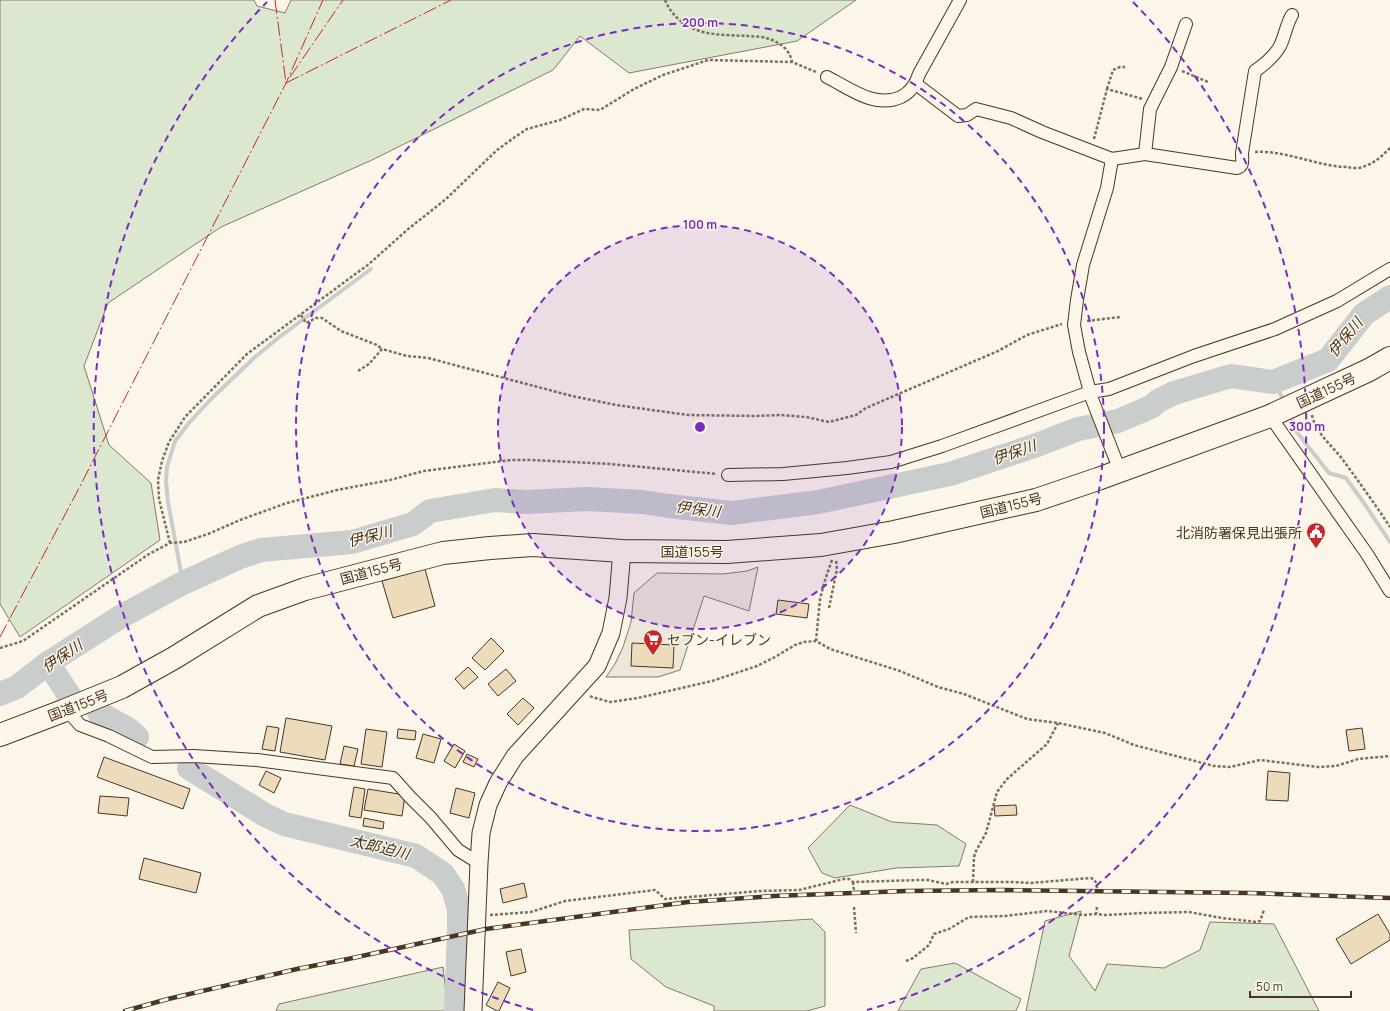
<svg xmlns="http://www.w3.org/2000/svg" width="1390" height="1011" viewBox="0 0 1390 1011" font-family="Manrope,'Noto Sans JP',sans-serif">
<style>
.green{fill:#dce7d0;stroke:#887966}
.parking{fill:#ede7d9;stroke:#887966}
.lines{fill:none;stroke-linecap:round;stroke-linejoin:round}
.stream{stroke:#c9cecd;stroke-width:4}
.river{stroke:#c9cecd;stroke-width:24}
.building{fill:#ecdcbc;stroke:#4a3520}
.street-casing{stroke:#4a3520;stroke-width:14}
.secondary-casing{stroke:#4a3520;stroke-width:19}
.highway-casing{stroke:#4a3520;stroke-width:24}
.path{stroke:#7f6f5c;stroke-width:2.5;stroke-dasharray:3 2;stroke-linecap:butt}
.street{stroke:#fbf6e9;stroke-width:12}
.secondary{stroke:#fbf6e9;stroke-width:17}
.highway{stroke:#fbf6e9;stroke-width:22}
.rail-casing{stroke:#4a3520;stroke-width:4.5}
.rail{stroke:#fbf6e9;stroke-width:3;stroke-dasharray:9;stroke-linecap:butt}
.power{stroke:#c62828;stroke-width:1;stroke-dasharray:14 3 2 3;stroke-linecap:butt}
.ring{fill:none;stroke:#7b2cbf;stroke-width:2;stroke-dasharray:7 5}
.labels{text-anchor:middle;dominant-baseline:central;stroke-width:3;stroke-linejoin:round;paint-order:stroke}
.street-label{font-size:14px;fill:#4a3520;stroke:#fbf6e9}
.poi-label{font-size:14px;fill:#4a3520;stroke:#fbf6e9;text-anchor:end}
.water-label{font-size:15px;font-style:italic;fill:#4a3520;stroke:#fbf6e9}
.centre{fill:#7b2cbf;stroke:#fbf6e9;stroke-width:2}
.ring-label{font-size:12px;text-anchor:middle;font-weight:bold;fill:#7b2cbf;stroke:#fbf6e9;stroke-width:3;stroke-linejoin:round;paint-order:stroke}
</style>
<rect width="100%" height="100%" fill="#fbf6e9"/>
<g class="green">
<polygon points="0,0 254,0 257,6 285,13 291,0 856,0 797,41 629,73 580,36 553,70 372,160 221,227 108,303 84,366 109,445 151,483 160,540 20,637 0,604"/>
<polygon points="850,805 892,822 937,825 966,844 959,866 896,868 835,878 822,873 808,848"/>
<polygon points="1081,911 1069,956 1095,991 1107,964 1164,968 1200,950 1210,922 1274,924 1319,1011 1026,1011 1045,921"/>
<polygon points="812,919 825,932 825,1006 807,1011 714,1011 714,1006 666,987 631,959 629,930"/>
<polygon points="955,963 1021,999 1016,1011 898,1011 921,969"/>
<polygon points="443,967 448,1011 276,1011 279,1004"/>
</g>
<polygon class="parking" points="758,567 749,611 704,596 680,670 658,677 606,677 615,664 623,647 631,622 634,593 657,573 723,574 747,571"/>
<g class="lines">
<g class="stream">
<polyline points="1273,382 1285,402"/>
<polyline points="1289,414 1296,431 1329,473 1346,478 1366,506 1390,542"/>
<polyline points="183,583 168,502 166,481 167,467 175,441 189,423 211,399 254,358 278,338 371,269"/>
</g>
<g class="river">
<polyline points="48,663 69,695"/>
<polyline points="0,694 17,687 48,663 120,617 183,583 240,557 261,550 352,542 413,524 430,511 495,500 525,502 588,499 642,502 669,506 732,513 818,502 950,474 1037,445 1078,429 1118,421 1151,407 1158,401 1174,393 1231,376 1273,382 1328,360 1364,314 1390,297"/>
<polyline points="99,713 128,729 137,737"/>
<polyline points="189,768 265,815 284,824 416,856 443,874 453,889 459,909 459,932 456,1011"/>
</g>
</g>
<g class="building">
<polygon points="425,569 435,606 393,618 382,581"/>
<polygon points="778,600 809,604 807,618 776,614"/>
<polygon points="491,638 504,651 485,670 472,658"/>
<polygon points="632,643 674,645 673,668 631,666"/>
<polygon points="468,667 478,677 464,689 455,679"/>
<polygon points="506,669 516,681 498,696 488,684"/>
<polygon points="523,698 534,708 518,725 507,714"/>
<polygon points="286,718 332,726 325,760 280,752"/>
<polygon points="267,726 279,728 275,751 262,749"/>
<polygon points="1362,728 1365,749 1349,751 1346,730"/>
<polygon points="366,729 387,732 382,767 361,764"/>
<polygon points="398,729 416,731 415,740 397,738"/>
<polygon points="423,734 441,739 434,763 416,758"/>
<polygon points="454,744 465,751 455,768 444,761"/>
<polygon points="344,746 358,749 354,766 340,764"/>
<polygon points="467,754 478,759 474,767 463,762"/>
<polygon points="104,757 190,789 183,809 97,777"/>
<polygon points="266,771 281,778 274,793 259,785"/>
<polygon points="1268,771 1290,773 1288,801 1266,800"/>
<polygon points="354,787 365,789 361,818 349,816"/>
<polygon points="456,788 475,793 469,818 450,813"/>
<polygon points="368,789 405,795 402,816 364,810"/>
<polygon points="100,796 129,798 127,816 98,813"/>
<polygon points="1016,805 1017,815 995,816 994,806"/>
<polygon points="364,818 384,822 383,829 363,826"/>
<polygon points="144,858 201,873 196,893 139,879"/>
<polygon points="524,883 527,897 503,903 500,889"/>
<polygon points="1378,914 1390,934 1390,940 1351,964 1336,939"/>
<polygon points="521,949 526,972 511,976 506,952"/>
<polygon points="498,982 510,988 499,1011 497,1011 486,1005"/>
</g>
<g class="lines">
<g class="street-casing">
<g id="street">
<path d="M827,77c22,11 48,32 74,20 10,-5 15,-13 18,-23l41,-74"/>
<path d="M916,84l42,32 9,-1 9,-6 35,9 31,14 70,27 33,-5 92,14c7,-2 5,-9 5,-15l13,-82c10,-7 19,-14 25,-25 5,-10 6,-21 12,-31"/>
<polyline points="1145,154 1150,109 1171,67 1186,24"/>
<polyline points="1112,159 1107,188 1083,265 1077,300 1074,325 1079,352 1092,399 1120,471"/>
<polyline points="1270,416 1367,554 1390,591"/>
<polyline points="728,475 783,474 847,468 891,462 942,446 1090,392 1109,389 1194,356 1275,329 1337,301 1390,269"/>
<polyline points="63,711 73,717 80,725 109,736 152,757 194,756 257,760 393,778 410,797 431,818 458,850 479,863"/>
</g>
</g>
<g class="secondary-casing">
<polyline id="secondary" points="473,1011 479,863 481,833 488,805 498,783 515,756 597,666 611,633 618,598 622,551"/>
</g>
<g class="highway-casing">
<polyline id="highway" points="0,735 63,711 122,687 174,658 258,606 305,589 443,553 490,548 533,545 622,551 727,552 821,545 894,532 1036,500 1098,479 1270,416 1369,370 1390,358"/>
</g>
<g class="path">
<path d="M665,0c5,12 15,23 27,28 17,8 38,7 56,8 6,1 13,0 18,2 12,3 24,11 26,24"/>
<polyline points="1182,71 1208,82"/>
<polyline points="1107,89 1113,70 1120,67 1125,67"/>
<polyline points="1094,139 1107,89 1143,99"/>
<path d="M1255,152c31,-2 60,14 92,15 5,1 13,2 18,-1 10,-3 18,-11 25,-18"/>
<polyline points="301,315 306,323 316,318 322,318 341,331 377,345 382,349"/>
<polyline points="1087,321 1120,317"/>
<polyline points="358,371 369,364 382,349 407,356 428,358 572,396 616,405 688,415 755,416 781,415 806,417 829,422 856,415 866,408 998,351 1027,335 1062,324"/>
<path d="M1312,415c4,19 20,30 31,45 16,22 32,44 47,67"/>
<polyline points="170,543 159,499 158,480 162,461 169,442 185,417 247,354 369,264 407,230 446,199 497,150 515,137 527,129 560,120 584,109 600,110 634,89 663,75 708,60 792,62 816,72"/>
<polyline points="829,608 837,569 836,560"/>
<polyline points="816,641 820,599 825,580 832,560"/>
<polyline points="0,648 23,641 149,554 170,543 184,542 208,534 240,520 287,503 337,490 390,480 424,471 511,460 532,460 610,464 717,474"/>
<polyline points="590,696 592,697 610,702 638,698 712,681 757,666 775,657 795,645 804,642 816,641 830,649 900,671 938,687 964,694 1027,719 1058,723 1105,733 1134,745 1214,766 1230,767 1260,760 1318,767 1336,766 1358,759 1390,756"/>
<polyline points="853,882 854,890"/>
<polyline points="973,882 974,857 976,851 986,833 997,792 1007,779 1047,744 1058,723"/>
<polyline points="854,907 856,933"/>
<polyline points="1097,907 1096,914 1105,915 1144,913 1189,912 1222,918 1257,922 1260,921 1264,910"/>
<path d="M490,915l41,-3 34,-11 90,-11 10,9 95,-8 39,-1 45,-11h5l4,3 66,-2h9l18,4 7,-2h60l18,1 59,-5c6,1 6,5 7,10"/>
<polyline points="906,961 913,958 929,945 934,934 949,929 969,917 1005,916 1047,911 1083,915 1096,914"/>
</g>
<use href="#street" class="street"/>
<use href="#secondary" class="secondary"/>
<use href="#highway" class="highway"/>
<g class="rail-casing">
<polyline id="rail" points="125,1011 168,999 297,969 348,959 486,929 688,902 774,896 906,891 1003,890 1250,893 1390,898"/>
</g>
<use href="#rail" class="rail"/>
<g class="power">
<polyline points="275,0 286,83"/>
<polyline points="290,77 343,0"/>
<polyline points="286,83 451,0"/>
<polyline points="0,637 77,492 286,83 323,0"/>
</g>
</g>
<circle cx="700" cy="427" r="202" fill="#7b2cbf" fill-opacity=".12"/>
<g class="ring">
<circle cx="700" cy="427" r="202"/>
<circle cx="700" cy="427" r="404"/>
<path d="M533 1010A607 607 0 0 1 267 2M1133 2A607 607 0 0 1 867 1010"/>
</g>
<defs>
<g id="civic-pin" transform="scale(1)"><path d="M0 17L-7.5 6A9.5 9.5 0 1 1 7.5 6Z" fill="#c62828" stroke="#fbf6e9"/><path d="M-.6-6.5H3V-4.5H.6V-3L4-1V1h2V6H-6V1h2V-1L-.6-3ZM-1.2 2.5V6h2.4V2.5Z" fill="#fff"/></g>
<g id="supermarket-pin" transform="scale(1)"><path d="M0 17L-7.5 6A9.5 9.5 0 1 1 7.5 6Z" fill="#c62828" stroke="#fbf6e9"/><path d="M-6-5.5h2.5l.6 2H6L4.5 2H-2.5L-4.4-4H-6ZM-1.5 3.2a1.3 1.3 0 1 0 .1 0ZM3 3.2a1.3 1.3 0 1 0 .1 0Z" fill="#fff"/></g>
</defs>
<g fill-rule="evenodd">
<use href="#civic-pin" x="1316" y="532"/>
<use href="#supermarket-pin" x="653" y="639"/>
</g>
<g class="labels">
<g class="street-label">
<text transform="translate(1326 390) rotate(-25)">国道155号</text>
<text transform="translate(1011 505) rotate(-14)">国道155号</text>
<text x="692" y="551">国道155号</text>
<text transform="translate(371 571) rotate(-15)">国道155号</text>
<text transform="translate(78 705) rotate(-21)">国道155号</text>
</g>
<g class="poi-label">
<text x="1302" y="532">北消防署保見出張所</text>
<text x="667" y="639" text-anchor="start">セブン-イレブン</text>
</g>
<g class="water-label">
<text transform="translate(1345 337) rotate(-51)">伊保川</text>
<text transform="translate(1014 452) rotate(-19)">伊保川</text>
<text transform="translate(698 509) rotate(7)">伊保川</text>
<text transform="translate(370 536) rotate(-14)">伊保川</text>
<text transform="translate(62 656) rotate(-34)">伊保川</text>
<text transform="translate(380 847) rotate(14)">太郎迫川</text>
</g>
</g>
<circle cx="700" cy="427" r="6" class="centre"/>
<g class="ring-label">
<text x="700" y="27">200 m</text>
<text x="700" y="229">100 m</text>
<text x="1307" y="431">300 m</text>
</g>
<path d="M1250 991v6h101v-6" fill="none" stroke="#4a3520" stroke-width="2"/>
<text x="1256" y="991" font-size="12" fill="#4a3520" stroke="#fbf6e9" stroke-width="3" paint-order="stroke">50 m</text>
</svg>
